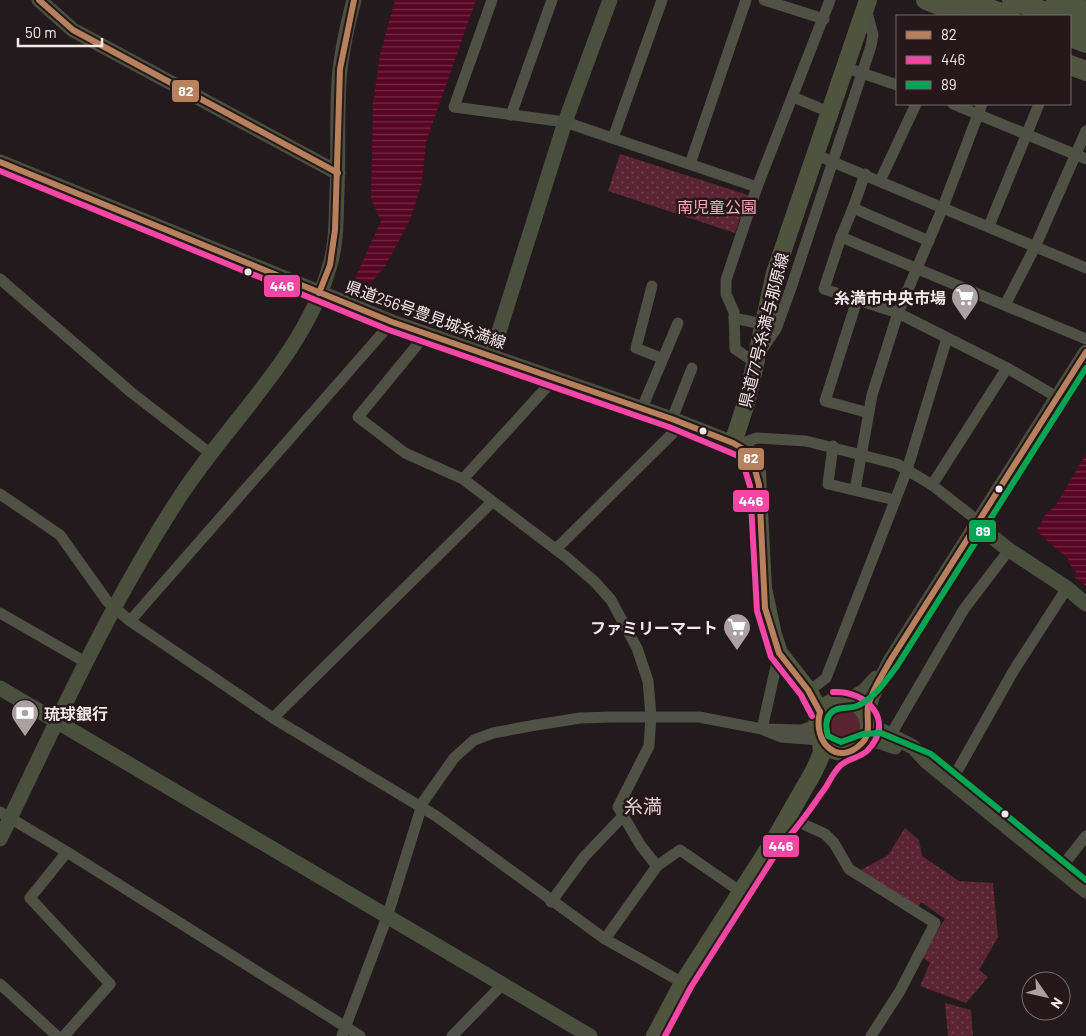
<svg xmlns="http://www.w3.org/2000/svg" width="1086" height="1036" viewBox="0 0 1086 1036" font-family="Barlow,'Noto Sans JP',sans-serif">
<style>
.grass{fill:url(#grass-dots)}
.garden{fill:#5b2432}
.water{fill:url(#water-rules)}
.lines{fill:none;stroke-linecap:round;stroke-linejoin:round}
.street{stroke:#4e5144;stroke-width:11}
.secondary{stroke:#4a503e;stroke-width:15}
.primary{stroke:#4e543e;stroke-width:18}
.highway{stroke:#4e5640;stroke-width:20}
.bus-1-casing{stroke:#26171a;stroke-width:10}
.bus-2-casing{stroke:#26171a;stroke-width:10}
.bus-3-casing{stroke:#26171a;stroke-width:10}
.bus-1{stroke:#b6815c;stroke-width:6}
.bus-2{stroke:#f346a5;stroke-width:6}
.bus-3{stroke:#00a651;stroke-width:6}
.bus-dot{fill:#f5eaeb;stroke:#26171a;stroke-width:2}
.labels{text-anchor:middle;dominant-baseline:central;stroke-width:5;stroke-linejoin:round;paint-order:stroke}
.park-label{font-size:16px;fill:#f7acb9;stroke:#26171a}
.poi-label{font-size:16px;font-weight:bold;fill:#f5eaeb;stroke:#26171a;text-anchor:end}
.street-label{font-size:16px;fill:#f5eaeb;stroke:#26171a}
.quarter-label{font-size:19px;fill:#e7d2d5;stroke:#26171a}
.line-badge{stroke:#26171a;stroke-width:2}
.badge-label{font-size:14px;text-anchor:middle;font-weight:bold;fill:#fff}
</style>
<defs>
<pattern id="grass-dots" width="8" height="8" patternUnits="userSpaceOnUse" patternTransform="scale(1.25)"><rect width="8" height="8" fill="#5b2432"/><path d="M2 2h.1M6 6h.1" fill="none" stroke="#734450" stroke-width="1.8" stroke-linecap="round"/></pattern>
<pattern id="water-rules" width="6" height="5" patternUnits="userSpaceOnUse" patternTransform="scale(1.25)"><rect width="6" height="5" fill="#580524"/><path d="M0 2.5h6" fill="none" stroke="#712a44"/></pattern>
</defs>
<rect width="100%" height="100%" fill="#221a1c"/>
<g class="grass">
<polygon points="620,154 748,195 735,233 608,191"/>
<polygon points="905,828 919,840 922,856 959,881 993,883 998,937 979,970 988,977 966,1003 920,986 930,963 921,956 945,919 921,902 918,908 861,870 888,855"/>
<polygon points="945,1003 971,1010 973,1036 948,1036"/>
</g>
<circle class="garden" cx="843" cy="726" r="22"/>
<g class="water">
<polygon points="395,0 476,0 426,142 422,183 410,220 386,265 370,284 355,278 381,221 371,199 373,103 380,54"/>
<polygon points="1086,454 1086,586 1075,578 1076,572 1068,562 1069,560 1036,531 1047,512 1054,508"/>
</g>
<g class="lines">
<g class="street">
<polyline points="492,0 454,107 565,122 757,187"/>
<polyline points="764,0 824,19"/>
<polyline points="844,67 897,85"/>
<polyline points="793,97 829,112"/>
<polyline points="953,104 1086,159"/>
<polyline points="511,115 552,0"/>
<polyline points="613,138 662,0"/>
<polyline points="814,154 1086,268"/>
<polyline points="690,164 746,0"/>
<polyline points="880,181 916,104"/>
<polyline points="853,208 865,174"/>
<polyline points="989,226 1039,104"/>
<polyline points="841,237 853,208 929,241"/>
<polyline points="0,279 132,393 211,454"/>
<polyline points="652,286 636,348 661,358"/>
<polyline points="857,300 825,401 869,413"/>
<polyline points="1005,305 1035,247 1086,131"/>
<polyline points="734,318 762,324"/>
<polyline points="421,333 418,344 358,417 405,453 463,479 566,557 595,582 611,600 637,648 648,681 651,716 649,746 618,807 641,846 657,866 680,850 741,892"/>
<polyline points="761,351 776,329 791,288 871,46 873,35 868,16"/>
<polyline points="756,363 735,349 734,312 726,294 726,280 757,187 830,0"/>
<polyline points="1057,397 1007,368 898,313 824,289 841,237 1086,339"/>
<polyline points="642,408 678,323"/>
<polyline points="672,419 692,368"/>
<polyline points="737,445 757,438 806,441 897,464 932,485 973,517 976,524"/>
<polyline points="833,446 828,484 895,500"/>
<polyline points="463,479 555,378"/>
<polyline points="932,485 1007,368"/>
<polyline points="855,490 872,395 898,313 943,207 982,104"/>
<polyline points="0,494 60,535 107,601 130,621 273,718 436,816 605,939 683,983"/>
<polyline points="556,549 683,423"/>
<polyline points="0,613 87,663"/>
<polyline points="130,621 392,322"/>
<polyline points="817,685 826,678 907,470 947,338"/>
<polyline points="273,718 492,502"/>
<polyline points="762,729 779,653"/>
<polyline points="766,731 781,737 820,740"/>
<polyline points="890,736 964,609 1009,550"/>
<polyline points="951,782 1014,670 1067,588"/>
<polyline points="0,812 67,852 360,1036"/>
<polyline points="792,819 825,834 834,843 849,869 935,923 900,991 871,1036"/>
<polyline points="1060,869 1086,836"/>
<polyline points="551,902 584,857 623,816"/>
<polyline points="605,939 657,866"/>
<polyline points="0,984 57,1036"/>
<polyline points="64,1036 110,984 30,898 67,852"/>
<polyline points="342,1036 387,917 423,802 454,758 474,740 493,733 530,726 580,718 612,717 699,717 762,729 802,730 816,725"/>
<polyline points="452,1036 502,985"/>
</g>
<g class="secondary">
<polyline points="39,0 73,30 338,173"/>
<polyline points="0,162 392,322 672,419 733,443"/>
<polyline points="491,357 565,122 610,0"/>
<polyline points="976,524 1009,550 1067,588 1086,604"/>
<polyline points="0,688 590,1036"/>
<polyline points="849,700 864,691 876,678"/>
<polyline points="867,716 872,697 890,661 1086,352"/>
<polyline points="869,724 913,747 927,762 1086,891"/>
<polyline points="862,744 877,741 895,747"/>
<path d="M0,839c56,-115 110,-236 181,-344 49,-75 124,-141 149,-230 7,-23 6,-50 7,-74 2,-41 -1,-82 3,-122 3,-23 8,-47 14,-69"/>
</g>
<g class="primary">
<circle cx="843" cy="726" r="26"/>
<polyline points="820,712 808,690 779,653 773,635 763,588 757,473 747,451 733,443 747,400 775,273 868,0"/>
<polyline points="655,1036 683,983 775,839 814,771 822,753 821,742"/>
</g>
<g class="highway">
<polyline points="926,0 967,16"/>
<polyline points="964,0 1010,16"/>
<polyline points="1012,0 1057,16"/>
<polyline points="1056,0 1086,11"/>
<polyline points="1070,21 1086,26"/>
<polyline points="1070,37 1086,43"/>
<polyline points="1070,65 1086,71"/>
</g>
<g class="bus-1-casing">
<g id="bus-1">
<polyline points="39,0 73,30 338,173"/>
<polyline points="0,162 392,322 672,419 733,443 747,451 753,462 759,485 765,608 779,653 808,690 820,712"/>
<polyline points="319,293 330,265 335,230 340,69 354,0"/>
<path d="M820,712c-8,30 18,56 42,31 10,-10 4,-25 6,-37 4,-16 14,-30 22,-45l196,-309"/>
</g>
</g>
<g class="bus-2-casing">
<g id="bus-2">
<polyline points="0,171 389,330 669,427 741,457 750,486 757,611 771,657 801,695 812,716"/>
<path d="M665,1036l26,-49 91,-143c17,-17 30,-38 44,-57 4,-7 9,-17 15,-22 8,-7 19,-7 27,-15 28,-30 -2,-60 -35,-58"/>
</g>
</g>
<g class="bus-3-casing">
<path id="bus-3" d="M1086,368l-189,298c-11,15 -22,31 -38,39 -9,5 -22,0 -29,9 -5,6 -4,15 -2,22l13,6 22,-8 18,-1 50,21 155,126"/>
</g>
<use href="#bus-1" class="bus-1"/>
<use href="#bus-2" class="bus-2"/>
<use href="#bus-3" class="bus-3"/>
</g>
<defs>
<g id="supermarket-pin" transform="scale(1.4375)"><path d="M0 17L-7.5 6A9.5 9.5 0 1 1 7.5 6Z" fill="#aba1a3" stroke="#26171a"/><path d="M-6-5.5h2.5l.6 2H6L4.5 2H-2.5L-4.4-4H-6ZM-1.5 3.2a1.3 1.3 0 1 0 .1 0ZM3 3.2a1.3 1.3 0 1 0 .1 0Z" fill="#fff"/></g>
<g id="bank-pin" transform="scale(1.4375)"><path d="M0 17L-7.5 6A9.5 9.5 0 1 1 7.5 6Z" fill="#aba1a3" stroke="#26171a"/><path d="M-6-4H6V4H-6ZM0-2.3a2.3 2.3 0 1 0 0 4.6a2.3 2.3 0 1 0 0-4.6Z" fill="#fff"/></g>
</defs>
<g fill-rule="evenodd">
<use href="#supermarket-pin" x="965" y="297"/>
<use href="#supermarket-pin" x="737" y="627"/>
<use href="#bank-pin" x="25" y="713"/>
</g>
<g class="bus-dot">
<circle cx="248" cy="272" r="4.5"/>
<circle cx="703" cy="431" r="4.5"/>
<circle cx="999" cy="489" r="4.5"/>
<circle cx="1005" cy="814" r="4.5"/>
</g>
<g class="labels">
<g class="park-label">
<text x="717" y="206">南児童公園</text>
</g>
<g class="poi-label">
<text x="946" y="297">糸満市中央市場</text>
<text x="718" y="627">ファミリーマート</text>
<text x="44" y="713" text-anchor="start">琉球銀行</text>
</g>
<g class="street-label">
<text transform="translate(426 314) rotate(20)">県道256号豊見城糸満線</text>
<text transform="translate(763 330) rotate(-76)">県道77号糸満与那原線</text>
</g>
<g class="quarter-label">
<text x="643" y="805">糸満</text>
</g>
</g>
<g class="line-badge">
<rect x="171" y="79" width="29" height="24" rx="5" fill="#b6815c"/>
<rect x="263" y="274" width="38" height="24" rx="5" fill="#f346a5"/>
<rect x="737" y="447" width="28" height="24" rx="5" fill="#b6815c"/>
<rect x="732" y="489" width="38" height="24" rx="5" fill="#f346a5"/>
<rect x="968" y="519" width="29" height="24" rx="5" fill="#00a651"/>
<rect x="762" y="834" width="38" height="24" rx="5" fill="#f346a5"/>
</g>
<g class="badge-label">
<text x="186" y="96">82</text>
<text x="282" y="291">446</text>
<text x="751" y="463">82</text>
<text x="751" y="506">446</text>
<text x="983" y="536">89</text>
<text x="781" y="851">446</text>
</g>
<rect x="896" y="15" width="175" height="90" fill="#26171a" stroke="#796b6e"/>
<rect x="906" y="31" width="25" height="8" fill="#b6815c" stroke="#796b6e"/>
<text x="941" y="40" font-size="15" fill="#f5eaeb">82</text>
<rect x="906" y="56" width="25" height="8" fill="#f346a5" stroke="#796b6e"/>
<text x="941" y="65" font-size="15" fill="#f5eaeb">446</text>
<rect x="906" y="81" width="25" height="8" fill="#00a651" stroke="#796b6e"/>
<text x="941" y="90" font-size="15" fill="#f5eaeb">89</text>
<g transform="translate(1046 996) rotate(124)"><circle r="24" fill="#26171a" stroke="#796b6e"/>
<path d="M0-4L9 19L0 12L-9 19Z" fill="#aba1a3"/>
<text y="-8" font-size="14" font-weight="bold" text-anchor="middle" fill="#f5eaeb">N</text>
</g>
<path d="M18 38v8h84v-8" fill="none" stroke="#f5eaeb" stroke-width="2.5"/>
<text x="25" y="38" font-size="15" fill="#f5eaeb" stroke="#26171a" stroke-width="4" paint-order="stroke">50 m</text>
</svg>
